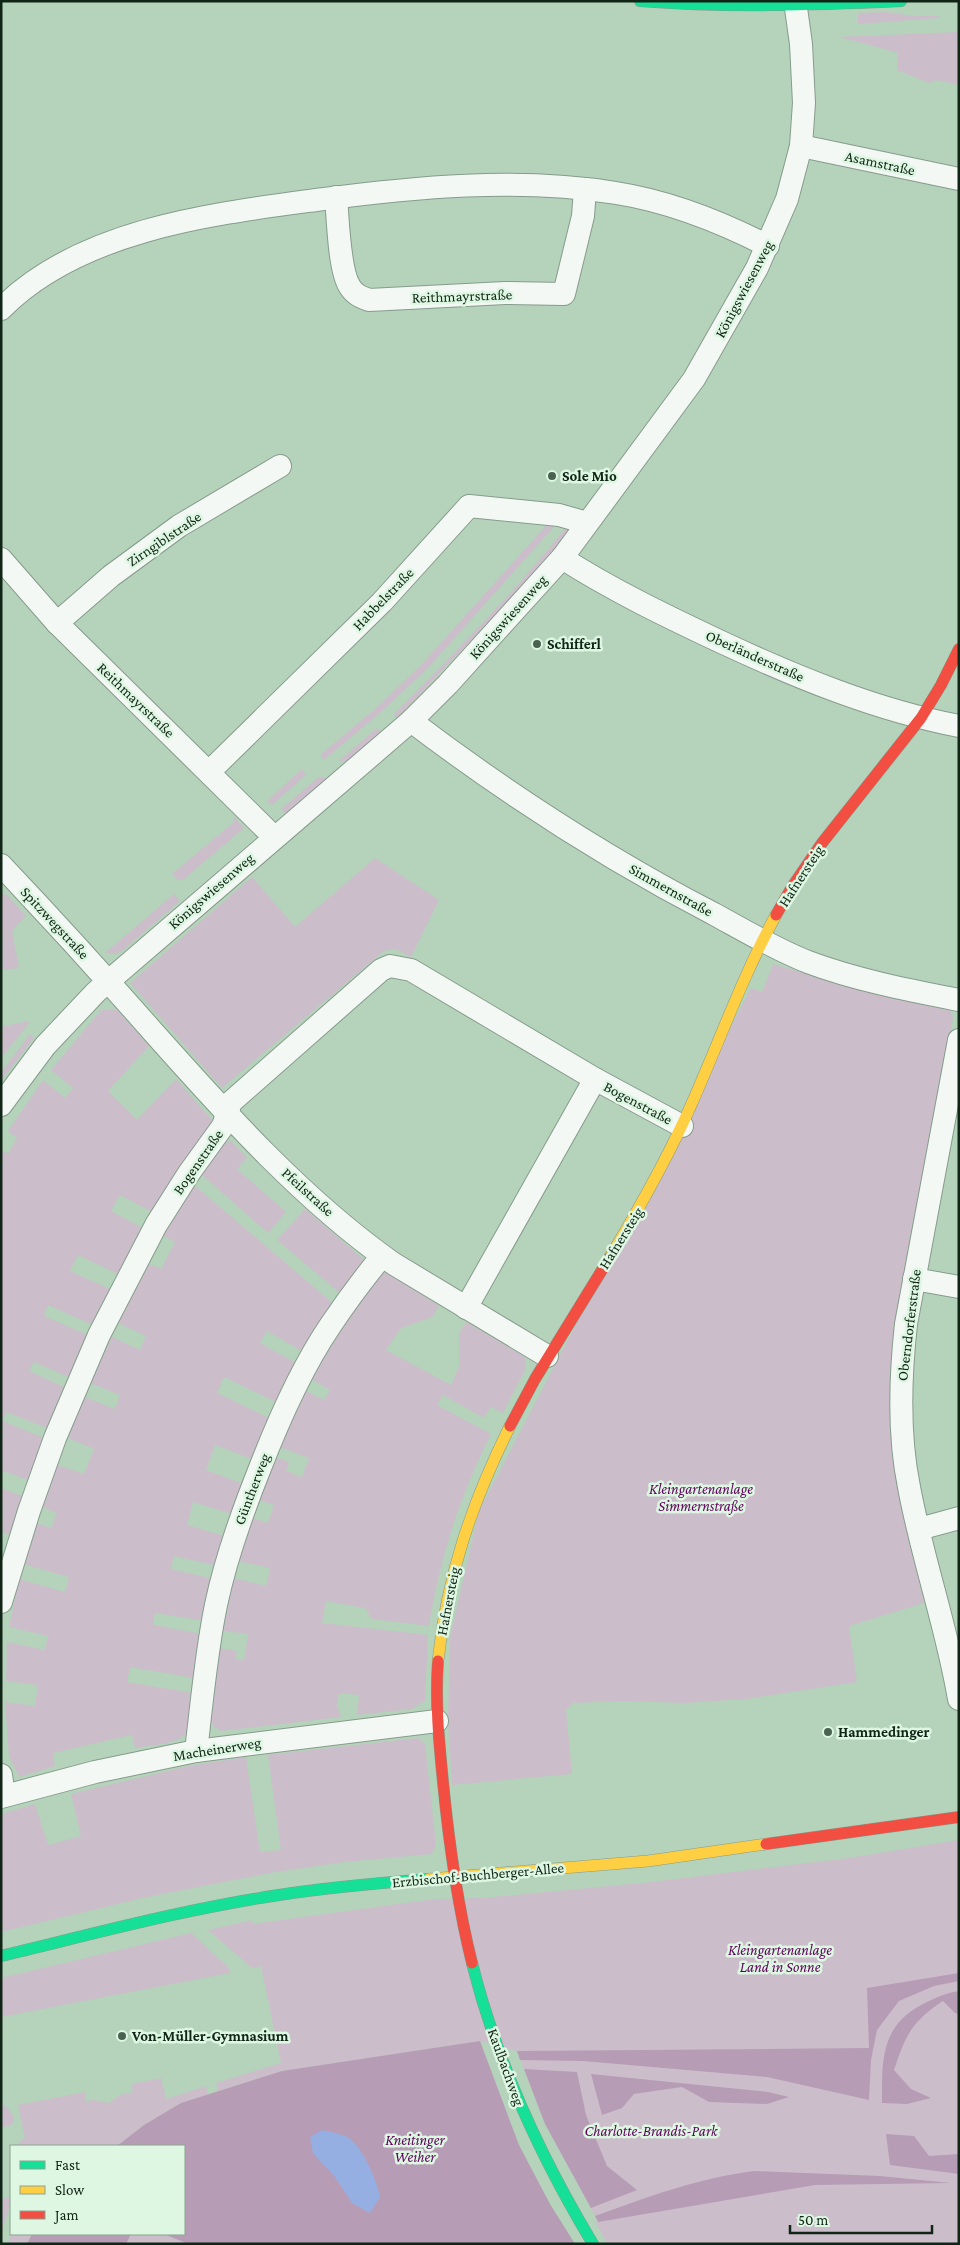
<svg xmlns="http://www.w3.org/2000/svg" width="960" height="2245" viewBox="0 0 960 2245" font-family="'Crimson Pro',serif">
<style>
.green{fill:#cbbeca}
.forest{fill:#b79cb6}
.water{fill:#95afe3}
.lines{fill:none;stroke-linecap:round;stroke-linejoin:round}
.street-casing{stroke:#869c8b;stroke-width:24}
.fast-casing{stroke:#869c8b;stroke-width:12}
.slow-casing{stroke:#869c8b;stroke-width:12}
.jam-casing{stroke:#869c8b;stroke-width:12}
.street{stroke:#f4f8f5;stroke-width:22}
.fast{stroke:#16e098;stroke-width:11}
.slow{stroke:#ffcf43;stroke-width:11}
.jam{stroke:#f24e42;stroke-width:11}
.poi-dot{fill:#4a6250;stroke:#ddf7e2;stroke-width:2}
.labels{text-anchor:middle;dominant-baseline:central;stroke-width:5;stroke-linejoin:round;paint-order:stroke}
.street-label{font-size:15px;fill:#112516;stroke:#ddf7e2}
.poi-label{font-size:15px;font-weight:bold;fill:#112516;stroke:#ddf7e2;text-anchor:start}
.park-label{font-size:15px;font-style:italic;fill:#5f005b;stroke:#ddf7e2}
</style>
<rect width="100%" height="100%" fill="#b5d2bb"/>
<g class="green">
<polygon points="887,12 913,16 940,16 939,18 858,24 858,13"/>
<polygon points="959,32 959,85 937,80 929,83 897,70 898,53 859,42 837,37"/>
<polygon points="552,519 559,521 428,668 380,713 324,760 320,755 376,708 422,664"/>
<path d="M567,526l3,3 -29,38 -144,151 -3,-4c60,-60 120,-121 173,-188z"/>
<polygon points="377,728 381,733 347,761 339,761"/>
<polygon points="302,769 306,775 272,805 267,801"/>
<polygon points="319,777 328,778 286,814 281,809"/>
<polygon points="234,816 244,828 184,879 178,880 172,874 234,822"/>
<polygon points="375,858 439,900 411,957 396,949 384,951 222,1088 130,983 252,877 295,927"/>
<polygon points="6,894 26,916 12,931 19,968 1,970 1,895"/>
<polygon points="174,894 180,901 122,951 116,954 105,953"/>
<polygon points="773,964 841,984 945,1008 951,1011 953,1018 897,1324 899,1490 924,1603 849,1626 857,1682 746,1699 685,1703 623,1701 573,1703 566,1710 572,1774 452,1785 448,1721 450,1637 479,1511 751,988 762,992"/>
<polygon points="101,1010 117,1010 149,1046 108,1091 137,1120 176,1079 212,1120 212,1126 154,1213 120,1195 111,1211 144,1229 120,1275 78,1255 70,1271 112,1290 95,1326 48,1305 44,1316 90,1336 71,1378 34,1362 29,1371 66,1388 50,1429 6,1412 3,1421 46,1439 31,1481 1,1470 1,1150 8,1154 17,1138 8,1131 43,1080 65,1098 73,1088 51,1070"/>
<polygon points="29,1021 29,1023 1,1058 1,1027"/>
<polygon points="30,1034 34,1038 1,1081 1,1073"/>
<polygon points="224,1141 231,1141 247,1157 237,1169 286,1212 268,1233 201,1174"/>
<path d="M194,1185l141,120 -30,48 -38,-22 -7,12 38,21 -20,39 -54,-26 -7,16 54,26 -19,40 -37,-14 -9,25 37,14 -11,30 -39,-12 -6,23 38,11 -8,30 -43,-10 -3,13 43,10 -9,42 -50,-8 -2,12 49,9 -7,44 -65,-11 -3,15 66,11 -5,38c-9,14 -37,14 -53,17l-3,-13 -79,18 2,13 -36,11 -10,-21 -4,-54 30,4 3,-21 -32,-4 1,-39 38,8 3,-14 -39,-9 10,-48 46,13 4,-15 -46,-13 13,-41 15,5 6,-15 -15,-6 15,-42 27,9 10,-25 -26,-11 16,-41 31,12 5,-14 -30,-12 22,-46 28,13 6,-14 -28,-13 26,-54 3,-4h5l9,4 14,-27 -12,-6z"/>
<polygon points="305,1209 363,1259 364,1262 342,1295 277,1240"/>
<path d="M383,1274h6l50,32 -7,11 -31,11 -15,22 65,35 8,-18v-34l7,-11 59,35 1,11 -23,45 -12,-6 -7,11 -41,-23 -6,10 54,29c-31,62 -51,123 -62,192l-57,-7 -7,-11 -39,-7 -4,22 106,12 -3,66 -13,8 -55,6 2,-20 -20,-2 -2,12 4,12 -120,14 -8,-5 -2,-6 9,-72 17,3 -1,8 8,1 4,-26 -25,-3 11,-53 32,8 4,-18 -32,-7 14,-43 16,5 6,-18 -15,-5 16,-43 14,5 -3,9 16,6 7,-19 -30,-11 27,-56 18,9 6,-10 -19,-11c20,-36 44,-70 68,-104z"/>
<polygon points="1,1488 25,1497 13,1536 1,1532"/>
<polygon points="418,1738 425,1744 436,1845 432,1854 344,1862 270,1873 147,1897 1,1932 1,1814 35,1804 48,1845 81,1836 71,1794 189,1766 246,1757 260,1852 281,1850 268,1755"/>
<polygon points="959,1840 959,2244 608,2244 595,2222 598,2222 595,2216 545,2124 517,2051 480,2041 282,2071 218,2091 216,2083 281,2063 261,1966 252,1968 208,1930 252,1920 253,1924 435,1899 483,1898 652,1882 849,1858"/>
<polygon points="191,1933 229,1968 230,1973 1,2017 1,1978"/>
<polygon points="161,2078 166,2099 206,2086 208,2095 181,2103 144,2125 117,2146 17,2146 19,2142 25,2138 18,2105 85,2092 86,2101 95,2100 109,2103 120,2095 133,2092 131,2084"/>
<polygon points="1,2104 9,2109 14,2118 13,2123 9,2126 1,2127"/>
<polygon points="11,2197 11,2202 1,2234 1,2199"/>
<polygon points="11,2234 32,2234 27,2244 8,2244"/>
<polygon points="131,2234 164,2234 188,2244 126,2244"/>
</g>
<g class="forest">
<polygon points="959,1973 959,1981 934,1986 899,2001 877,2030 871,2060 869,2100 767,2077 583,2061 520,2060 517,2051 869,2048 867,1988"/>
<path d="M959,1991v23l-4,-1 -12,-12c-32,21 -37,34 -49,69l17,19 20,9 -24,6 -25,-1c0,-42 -2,-77 41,-99 12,-6 22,-11 36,-13z"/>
<polygon points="480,2041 519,2145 550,2204 575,2244 188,2244 164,2234 184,2234 184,2146 117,2146 144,2125 181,2103 282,2071"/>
<polygon points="524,2069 577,2072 586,2115 607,2166 637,2190 591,2208 545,2124"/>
<polygon points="591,2074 768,2092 789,2097 767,2104 709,2102 682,2087 634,2094 622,2108 602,2115"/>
<polygon points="886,2134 914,2136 929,2156 959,2154 959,2174 890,2165"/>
<path d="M754,2171l126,5 71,7 -136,2 -217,37 -3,-6c52,-19 104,-38 159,-45z"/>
<polygon points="32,2234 131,2234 126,2244 27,2244"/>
</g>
<path class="water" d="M322,2130c8,2 20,4 27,8 14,10 28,43 31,59l-10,16 -18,-10 -17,-26 -22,-24 -3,-16z"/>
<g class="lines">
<g class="street-casing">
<g id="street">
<polyline points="801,146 959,179"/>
<path d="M336,197c2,22 3,74 14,90 5,8 11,10 19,13l136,-7 59,1 19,-78 2,-27"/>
<path d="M1,309c78,-79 210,-95 315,-109 99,-13 201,-23 300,-7 51,8 107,30 152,53"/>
<path d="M562,558c50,32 104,58 157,83 77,36 157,69 240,85"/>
<polyline points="1,559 57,623 274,837"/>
<polyline points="57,623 111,576 179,526 280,466"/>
<path d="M411,721c95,72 197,138 303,193 31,17 61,35 94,48 48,18 100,28 151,38"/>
<polyline points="209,772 382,602 469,506 559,515 587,523"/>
<path d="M1,865c52,55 103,111 153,168 73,82 150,168 240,231l153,92"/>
<path d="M959,1040l-53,284c-6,54 -8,110 3,163 13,71 38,140 50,212"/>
<polyline points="1,1105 45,1046 96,992 411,721 448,684 562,558 694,379 757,268 787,199 801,146 804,103 801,44 795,1"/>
<polyline points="914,1279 959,1287"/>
<polyline points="466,1308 595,1079"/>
<polyline points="919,1529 959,1518"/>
<polyline points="1,1602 29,1511 55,1438 99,1335 156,1225 189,1173 223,1126 231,1102 381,970 390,966 411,970 595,1079 682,1126"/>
<path d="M196,1751c6,-49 10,-98 20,-146 10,-48 26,-92 44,-137 19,-49 41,-99 70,-142 16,-24 34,-48 52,-70"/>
<polyline points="1,1775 4,1796"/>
<polyline points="1,1797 95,1772 196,1751 437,1721"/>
</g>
</g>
<g class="fast-casing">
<g id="fast">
<path d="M640,1c89,7 172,4 261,0"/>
<path d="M1,1956c92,-22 184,-47 278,-61 50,-8 100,-12 150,-16"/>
<path d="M472,1963c25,100 68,193 121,281"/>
</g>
</g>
<g class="slow-casing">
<g id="slow">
<path d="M610,1257c30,-50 59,-101 82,-154 28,-63 51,-128 84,-188"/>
<path d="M438,1661c9,-86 34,-158 72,-235"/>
<polyline points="429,1879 648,1861 766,1844"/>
</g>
</g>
<g class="jam-casing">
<g id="jam">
<polyline points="776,915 792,887 822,843 921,718 941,685 959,649"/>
<polyline points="510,1426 535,1379 610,1257"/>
<path d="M438,1661c-3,41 1,80 5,121 6,62 14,121 29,181"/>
<polyline points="766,1844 959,1817"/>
</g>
</g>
<use href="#street" class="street"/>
<use href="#fast" class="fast"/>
<use href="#slow" class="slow"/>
<use href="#jam" class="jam"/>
</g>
<g class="poi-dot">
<circle cx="552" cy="476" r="5"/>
<circle cx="537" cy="644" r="5"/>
<circle cx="828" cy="1732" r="5"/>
<circle cx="122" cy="2036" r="5"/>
</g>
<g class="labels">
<g class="street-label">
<text transform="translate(880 163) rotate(12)">Asamstraße</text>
<text transform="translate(744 289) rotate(-62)">Königswiesenweg</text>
<text transform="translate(462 296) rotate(-2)">Reithmayrstraße</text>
<text transform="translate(164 539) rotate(-34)">Zirngiblstraße</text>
<text transform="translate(383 599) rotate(-46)">Habbelstraße</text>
<text transform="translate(508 617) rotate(-48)">Königswiesenweg</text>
<text transform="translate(755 656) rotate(24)">Oberländerstraße</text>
<text transform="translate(136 700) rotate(44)">Reithmayrstraße</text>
<text transform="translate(801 876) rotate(-57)">Hafnersteig</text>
<text transform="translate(671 890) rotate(29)">Simmernstraße</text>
<text transform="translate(211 891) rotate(-41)">Königswiesenweg</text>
<text transform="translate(55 923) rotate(47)">Spitzwegstraße</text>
<text transform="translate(638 1103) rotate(28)">Bogenstraße</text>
<text transform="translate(198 1162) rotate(-55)">Bogenstraße</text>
<text transform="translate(308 1192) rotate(42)">Pfeilstraße</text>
<text transform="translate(621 1238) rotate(-58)">Hafnersteig</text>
<text transform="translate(909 1325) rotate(-83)">Oberndorferstraße</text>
<text transform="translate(252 1489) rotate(-69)">Güntherweg</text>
<text transform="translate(448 1601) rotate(-79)">Hafnersteig</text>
<text transform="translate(217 1749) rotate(-9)">Macheinerweg</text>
<text transform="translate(478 1875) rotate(-5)">Erzbischof-Buchberger-Allee</text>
<text transform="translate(506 2067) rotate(70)">Kaulbachweg</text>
</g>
<g class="poi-label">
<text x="562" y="476">Sole Mio</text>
<text x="547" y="644">Schifferl</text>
<text x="838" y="1732">Hammedinger</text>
<text x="132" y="2036">Von-Müller-Gymnasium</text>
</g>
<g class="park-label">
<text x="701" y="1489">Kleingartenanlage<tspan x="701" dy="17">Simmernstraße</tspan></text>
<text x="780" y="1950">Kleingartenanlage<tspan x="780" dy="17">Land in Sonne</tspan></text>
<text x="651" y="2131">Charlotte-Brandis-Park</text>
<text x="415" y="2140">Kneitinger<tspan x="415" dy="17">Weiher</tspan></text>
</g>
</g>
<rect width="960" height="2245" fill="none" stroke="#112516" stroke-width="5"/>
<rect x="10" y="2145" width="175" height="90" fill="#ddf7e2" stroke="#8ba390"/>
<rect x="20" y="2161" width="25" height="8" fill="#16e098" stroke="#8ba390"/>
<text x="55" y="2170" font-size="15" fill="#112516">Fast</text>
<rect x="20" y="2186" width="25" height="8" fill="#ffcf43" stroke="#8ba390"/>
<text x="55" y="2195" font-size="15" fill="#112516">Slow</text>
<rect x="20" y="2211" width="25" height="8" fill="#f24e42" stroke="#8ba390"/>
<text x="55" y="2220" font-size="15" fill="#112516">Jam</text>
<path d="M790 2225v8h142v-8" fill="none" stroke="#112516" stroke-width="2.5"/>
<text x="798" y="2225" font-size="15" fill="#112516" stroke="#ddf7e2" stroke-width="4" paint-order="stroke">50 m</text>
</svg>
